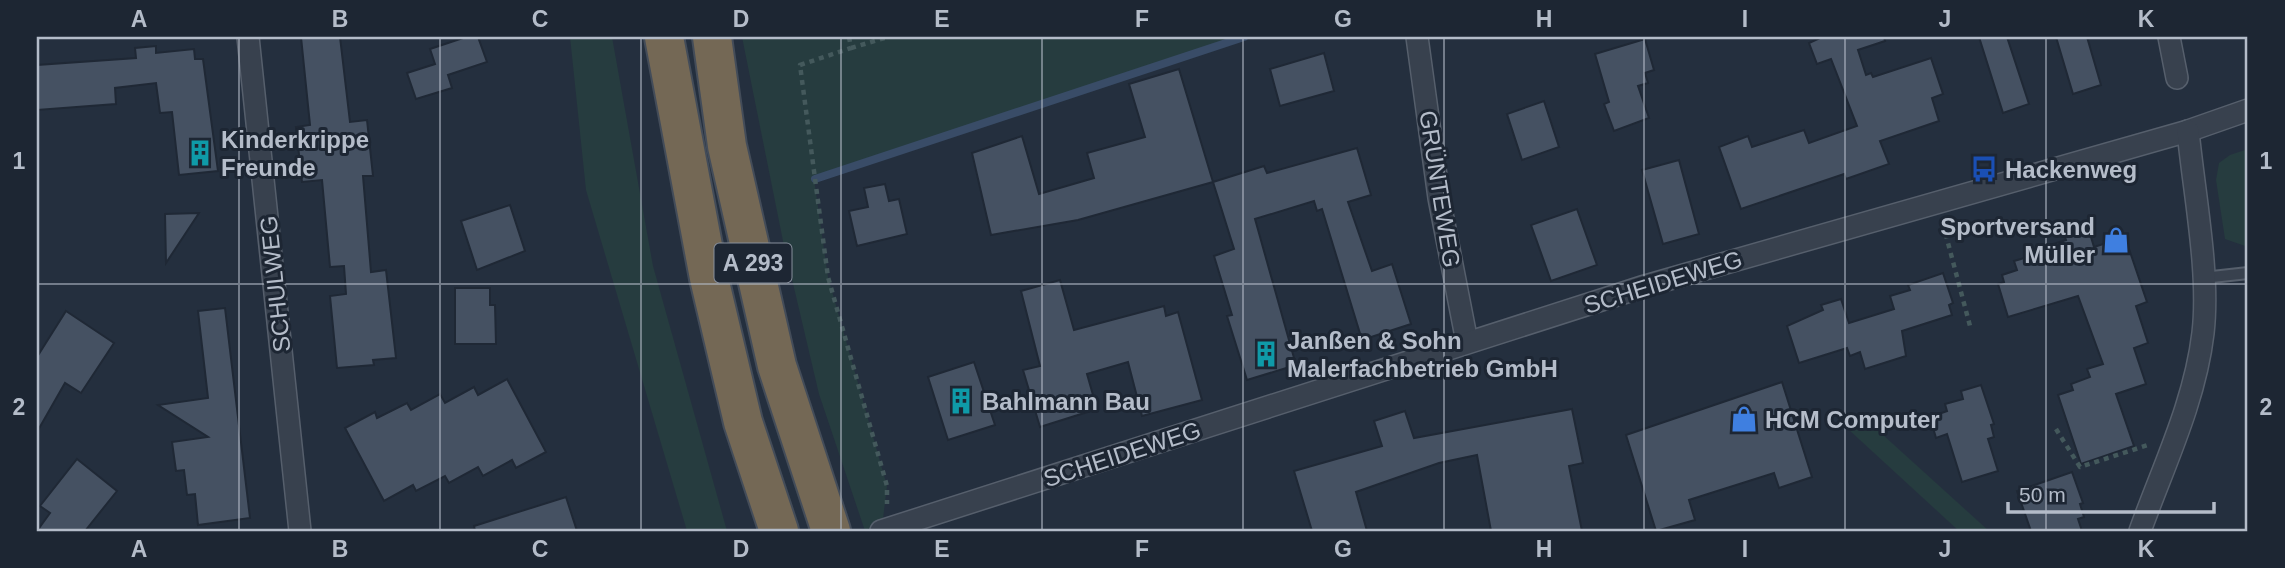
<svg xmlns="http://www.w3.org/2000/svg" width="2285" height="568" viewBox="0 0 2285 568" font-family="Arial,sans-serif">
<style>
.green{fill:#263c3f}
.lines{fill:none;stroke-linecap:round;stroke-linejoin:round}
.stream{stroke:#394c67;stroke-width:8}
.building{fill:#455162;stroke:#1f2835;stroke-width:2}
.lane-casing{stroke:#565f6c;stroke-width:14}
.street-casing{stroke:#565f6c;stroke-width:24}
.highway-casing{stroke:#434c59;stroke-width:42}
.path{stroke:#44595c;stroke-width:4.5;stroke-dasharray:5 5;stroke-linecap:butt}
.lane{stroke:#38414e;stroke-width:10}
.street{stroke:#38414e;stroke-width:21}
.highway{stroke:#746855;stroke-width:38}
.grid{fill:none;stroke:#b4bcc9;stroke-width:2;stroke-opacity:0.55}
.labels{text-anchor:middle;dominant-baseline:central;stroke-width:6;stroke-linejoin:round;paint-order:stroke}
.shield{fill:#1d2633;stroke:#878f9c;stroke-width:2}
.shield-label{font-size:23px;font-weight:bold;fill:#b4bcc9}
.poi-label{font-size:24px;font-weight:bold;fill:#b4bcc9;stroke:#1d2633;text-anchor:start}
.street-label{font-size:24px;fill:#b4bcc9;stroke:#1d2633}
.neatline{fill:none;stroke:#b4bcc9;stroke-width:2.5}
.grid-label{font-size:23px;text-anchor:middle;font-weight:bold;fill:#b4bcc9}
</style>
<rect width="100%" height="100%" fill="#242f3e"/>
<g class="green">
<polygon points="570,37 612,37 653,266 727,531 687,531 586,190"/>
<polygon points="742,37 1244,37 814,179 828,277 887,486 883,519 865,531 819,394 783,241"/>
<polygon points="2248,149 2248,247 2225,239 2216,180 2219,163 2230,155"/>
<polygon points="1861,415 1989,531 1959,531 1848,429"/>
</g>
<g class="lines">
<polyline class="stream" points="815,179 1244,37"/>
</g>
<g class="building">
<polygon points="301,37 340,37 350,122 367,120 373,176 363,176 371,272 386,270 396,358 373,360 374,365 337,368 330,296 346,294 344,266 330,267 322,180 302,182 296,127 310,125"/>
<polygon points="466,37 478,37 487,62 448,75 452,88 416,99 407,73 435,64 430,49"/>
<polygon points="1822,37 1884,37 1885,41 1858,50 1866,75 1871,73 1873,77 1931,58 1943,94 1932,98 1939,121 1880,141 1889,164 1846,179 1844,174 1741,209 1719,147 1748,136 1752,147 1804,130 1809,143 1857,126 1831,59 1817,64 1809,43"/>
<polygon points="1979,37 2007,37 2029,104 2003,113"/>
<polygon points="2056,37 2087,37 2101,85 2073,94"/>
<polygon points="1645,39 1654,70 1645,73 1648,83 1638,86 1649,118 1614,131 1604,104 1609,102 1595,54"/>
<polygon points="156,46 156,53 194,49 195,59 203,59 218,171 179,175 172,112 160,113 156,83 115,88 116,104 37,110 37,65 136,58 135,48"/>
<polygon points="1324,53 1334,91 1280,106 1270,69"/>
<polygon points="1179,69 1213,182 1078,220 991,235 972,153 1022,136 1039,194 1094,178 1087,153 1145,137 1129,84"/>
<polygon points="1544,101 1559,147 1522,160 1507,114"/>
<polygon points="1357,148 1371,195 1348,202 1372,271 1392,264 1411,324 1362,340 1322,209 1317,211 1314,201 1255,219 1296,365 1247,380 1227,316 1232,315 1214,256 1234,249 1213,182 1264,166 1267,173"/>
<polygon points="1679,160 1699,234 1663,244 1642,170"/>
<polygon points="885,184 889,201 899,199 907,234 857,246 849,211 868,207 864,188"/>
<polygon points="510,205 525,251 477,270 461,221"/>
<polygon points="1577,209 1597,265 1551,281 1531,225"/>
<polygon points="199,213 166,263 165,214"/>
<polygon points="2088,227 2094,247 2125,237 2147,302 2136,306 2148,343 2134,348 2146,384 2116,394 2134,446 2081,464 2058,395 2073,390 2071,384 2090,377 2087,369 2103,364 2078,296 2008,317 1998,284 2004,282 2002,275 2017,270 2014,261 2048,251 2047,246 2066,240 2064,234"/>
<polygon points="1943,273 1953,303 1949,305 1952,315 1902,331 1906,356 1865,369 1860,352 1850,356 1847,348 1799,363 1787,326 1823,310 1821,305 1841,299 1849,323 1894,309 1890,296 1910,290 1908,285"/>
<polygon points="1060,280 1074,330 1164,306 1166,316 1178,312 1202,400 1142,416 1128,362 1087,374 1097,409 1040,427 1023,370 1040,366 1021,291"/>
<polygon points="455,288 490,288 490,305 495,305 496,344 455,344"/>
<polygon points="225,308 250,518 198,525 195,494 187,495 184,470 176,471 172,442 208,437 158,405 208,398 198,311"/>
<polygon points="66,311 114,343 81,393 65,383 37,432 37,357"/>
<polygon points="974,362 995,425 948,440 928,377"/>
<polygon points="507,379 546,452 516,468 512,460 483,476 478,467 449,483 445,476 416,491 413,485 384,501 345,428 375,412 377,418 407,403 411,410 440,394 445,403 474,387 478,395"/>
<polygon points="1782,382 1812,477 1779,488 1774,473 1689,500 1695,520 1656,531 1626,435"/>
<polygon points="1981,385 1994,424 1991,425 1994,437 1988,439 1998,471 1962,482 1947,434 1936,438 1930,417 1947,411 1945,404 1963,399 1961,391"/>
<polygon points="1572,409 1583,463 1569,466 1582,531 1491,531 1477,455 1439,463 1356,492 1367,531 1312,531 1294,471 1382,446 1374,421 1405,411 1414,438"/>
<polygon points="77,459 117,491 85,531 37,531 50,513 40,506"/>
<polygon points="2072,472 2083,503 2080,504 2084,517 2078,519 2082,531 2031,531 2017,491"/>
<polygon points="566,497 577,531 475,531 474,526"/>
</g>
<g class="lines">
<g class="lane-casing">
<polyline id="lane" points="2203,278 2248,273"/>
</g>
<g class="street-casing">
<g id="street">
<polyline points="248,37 300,531"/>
<polyline points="1417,37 1439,198 1467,342"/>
<polyline points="2169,37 2177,78"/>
<polyline points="881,531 1645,286 2188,131 2248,110"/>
<path d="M2140,531c23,-64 55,-129 63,-198 7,-60 -9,-140 -15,-202"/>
</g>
</g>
<g class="highway-casing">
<g id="highway">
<polyline points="664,37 709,278 743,422 779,531"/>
<polyline points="712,37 727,146 777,366 831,531"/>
</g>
</g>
<g class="path">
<polyline points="849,37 851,48 800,65 828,277 887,486 887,504"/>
<polyline points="851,48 888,37"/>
<polyline points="1943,224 1970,326"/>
<polyline points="2056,429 2080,467 2148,445"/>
</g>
<use href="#lane" class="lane"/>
<use href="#street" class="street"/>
<use href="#highway" class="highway"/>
</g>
<path class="grid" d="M239,37v494M440,37v494M641,37v494M841,37v494M1042,37v494M1243,37v494M1444,37v494M1644,37v494M1845,37v494M2046,37v494M37,284h2211"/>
<defs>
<g id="building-bare" transform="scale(2.1)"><path d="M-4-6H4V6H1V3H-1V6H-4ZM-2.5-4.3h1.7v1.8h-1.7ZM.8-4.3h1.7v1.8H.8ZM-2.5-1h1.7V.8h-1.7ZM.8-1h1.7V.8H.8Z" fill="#0f9aa8" stroke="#1d2633" stroke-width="2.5" paint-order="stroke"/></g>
<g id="bus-bare" transform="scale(2.1)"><path d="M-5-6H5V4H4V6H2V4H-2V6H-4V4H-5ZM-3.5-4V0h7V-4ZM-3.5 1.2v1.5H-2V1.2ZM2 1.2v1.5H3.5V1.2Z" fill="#1a4fb4" stroke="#1d2633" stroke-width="2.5" paint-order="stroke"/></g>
<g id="shop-bare" transform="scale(2.1)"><path d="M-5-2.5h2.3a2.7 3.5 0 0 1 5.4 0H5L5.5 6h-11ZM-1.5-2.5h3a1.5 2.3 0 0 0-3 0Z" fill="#3f7fe0" stroke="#1d2633" stroke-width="2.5" paint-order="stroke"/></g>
</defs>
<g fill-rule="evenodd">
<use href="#building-bare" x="200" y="153"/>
<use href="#bus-bare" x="1984" y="169"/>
<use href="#shop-bare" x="2116" y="240"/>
<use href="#building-bare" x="1266" y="354"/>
<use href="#building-bare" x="961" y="401"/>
<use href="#shop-bare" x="1744" y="419"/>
</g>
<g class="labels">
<rect class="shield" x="714.5" y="243.5" width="77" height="39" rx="5"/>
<g class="shield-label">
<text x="753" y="263">A 293</text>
</g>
<g class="poi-label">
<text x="221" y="139">Kinderkrippe<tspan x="221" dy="28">Freunde</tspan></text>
<text x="2005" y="169">Hackenweg</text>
<text x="2095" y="226" text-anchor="end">Sportversand<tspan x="2095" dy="28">Müller</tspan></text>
<text x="1287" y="340">Janßen &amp; Sohn<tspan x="1287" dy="28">Malerfachbetrieb GmbH</tspan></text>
<text x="982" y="401">Bahlmann Bau</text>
<text x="1765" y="419">HCM Computer</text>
</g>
<g class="street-label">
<text transform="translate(1440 189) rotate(81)">GRÜNTEWEG</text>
<text transform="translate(1663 282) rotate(-17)">SCHEIDEWEG</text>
<text transform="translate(275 284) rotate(-96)">SCHULWEG</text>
<text transform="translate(1122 454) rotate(-18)">SCHEIDEWEG</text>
</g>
</g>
<rect width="2285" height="568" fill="none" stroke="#1d2633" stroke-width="77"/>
<path d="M2008 502v10h206v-10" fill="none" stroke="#b4bcc9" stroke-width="3.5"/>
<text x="2019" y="502" font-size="21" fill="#b4bcc9" stroke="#1d2633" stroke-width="5" paint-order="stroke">50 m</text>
<rect x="38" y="38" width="2208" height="492" class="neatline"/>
<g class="grid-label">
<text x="139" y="27">A</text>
<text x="340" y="27">B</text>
<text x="540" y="27">C</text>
<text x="741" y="27">D</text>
<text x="942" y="27">E</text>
<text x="1142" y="27">F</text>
<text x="1343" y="27">G</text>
<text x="1544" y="27">H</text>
<text x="1745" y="27">I</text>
<text x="1945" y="27">J</text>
<text x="2146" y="27">K</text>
<text x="19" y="169">1</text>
<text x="2266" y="169">1</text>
<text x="19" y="415">2</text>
<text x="2266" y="415">2</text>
<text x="139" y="557">A</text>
<text x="340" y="557">B</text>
<text x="540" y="557">C</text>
<text x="741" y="557">D</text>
<text x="942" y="557">E</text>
<text x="1142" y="557">F</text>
<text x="1343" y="557">G</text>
<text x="1544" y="557">H</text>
<text x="1745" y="557">I</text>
<text x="1945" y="557">J</text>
<text x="2146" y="557">K</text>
</g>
</svg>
